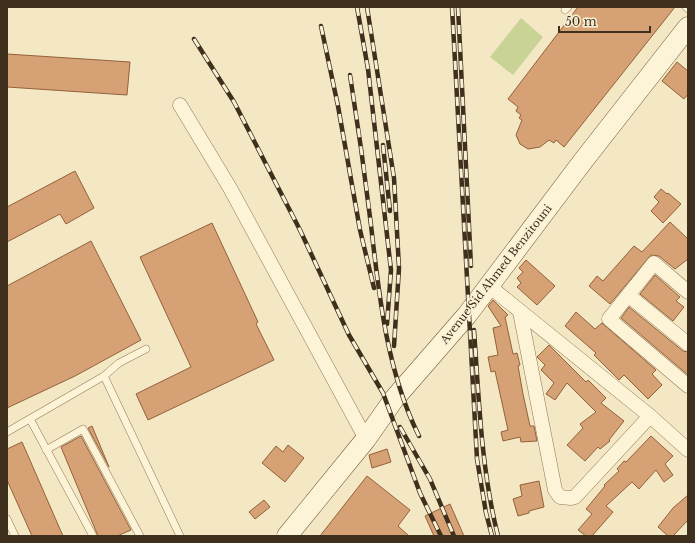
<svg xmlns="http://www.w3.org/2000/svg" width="695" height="543" viewBox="0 0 695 543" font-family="'Libre Baskerville',serif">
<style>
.green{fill:#c9d396}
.building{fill:#d6a275;stroke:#93613a}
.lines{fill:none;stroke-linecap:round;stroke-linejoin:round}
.lane-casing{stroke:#917957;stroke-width:8}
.street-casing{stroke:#917957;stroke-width:15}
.secondary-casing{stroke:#73593a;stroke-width:21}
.lane{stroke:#fdf4d8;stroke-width:7}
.street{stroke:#fdf4d8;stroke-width:14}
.secondary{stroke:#fdf4d8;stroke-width:20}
.rail-casing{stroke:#3f2f1d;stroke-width:4.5}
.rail{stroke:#faf1d4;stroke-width:3;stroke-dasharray:9;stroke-linecap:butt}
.labels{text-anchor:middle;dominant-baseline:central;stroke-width:3.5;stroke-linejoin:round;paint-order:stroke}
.street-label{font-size:11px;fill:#3f2f1d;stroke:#faf1d4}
</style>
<rect width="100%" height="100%" fill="#f3e7c4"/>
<polygon class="green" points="521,18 543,37 513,75 490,57"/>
<g class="building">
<polygon points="578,7 675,7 564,147 556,140 554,143 549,140 540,147 528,149 520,144 516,135 522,120 519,118 521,115 516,111 518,107 508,99"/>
<polygon points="7,54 130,62 127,95 7,87"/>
<polygon points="677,62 688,71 688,94 684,99 662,81"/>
<polygon points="75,171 94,208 66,224 60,214 7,242 7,207"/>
<polygon points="661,189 667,194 668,193 681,204 663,223 651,211 659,202 654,197"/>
<polygon points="670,222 688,239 688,259 675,269 659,256 651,255 610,304 589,286 597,276 603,281 634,246 642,252"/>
<polygon points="212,223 258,322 256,324 274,360 148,420 136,394 191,367 140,257"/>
<polygon points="91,241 141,340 75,376 7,408 7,286"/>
<polygon points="526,260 555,286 537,305 517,287 521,283 517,278 523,272 519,268"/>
<polygon points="655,275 680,297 676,301 684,307 673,321 640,294"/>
<polygon points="493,300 508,315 505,317 513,354 517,353 520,365 518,366 523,394 530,426 534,426 537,441 521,442 520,437 503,441 501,432 508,430 495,371 491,372 488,357 498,355 493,328 501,326 488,306"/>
<polygon points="629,307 683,351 688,352 688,375 621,318"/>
<polygon points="576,312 595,329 602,323 656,370 652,374 662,385 648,399 624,375 619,380 594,355 596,353 565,326"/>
<polygon points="549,345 586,382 588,380 606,398 601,403 624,421 609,440 610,441 600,449 598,447 585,461 567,445 583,428 580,424 596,412 567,383 555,400 546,394 554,383 541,370 545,365 537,357"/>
<polygon points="92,426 109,467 88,428"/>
<polygon points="81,436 131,530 117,536 98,536 61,447"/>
<polygon points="651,436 673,456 665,464 673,475 664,482 656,470 639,489 632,482 606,506 613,512 592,536 586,536 578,530 592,514 586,509 605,486 604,485 619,471 617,469 624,461 626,462"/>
<polygon points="22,442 63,536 32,536 7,480 7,449"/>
<polygon points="288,445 304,458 285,482 262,463 276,446 283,452"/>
<polygon points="387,449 391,462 372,468 369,455"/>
<polygon points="367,476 410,510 398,526 409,536 320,536"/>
<polygon points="539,481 544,507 529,511 529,513 518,516 513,499 522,496 520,485"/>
<polygon points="688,495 688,520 673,536 668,536 658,527 673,508"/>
<polygon points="264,500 270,507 255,519 249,512"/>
<polygon points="450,504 464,536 434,536 425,516"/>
</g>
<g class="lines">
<g class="lane-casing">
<g id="lane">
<polyline points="686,7 688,9"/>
<polyline points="565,10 568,7"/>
<polyline points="104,376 180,536"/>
<polyline points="30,419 93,536"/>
<polyline points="7,432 104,376 119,363 146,349"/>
<polyline points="46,450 83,429 140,536"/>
<polyline points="7,519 15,536"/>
</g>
</g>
<g class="street-casing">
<g id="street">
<polyline points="180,105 230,188 366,439"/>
<polyline points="489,286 650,416 688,450"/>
<polyline points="688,292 654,263 609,319 688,386"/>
<polyline points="628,295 688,344"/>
<polyline points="520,312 555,490 560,497 571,498 575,497 650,416"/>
</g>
</g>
<g class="secondary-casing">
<polyline id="secondary" points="287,536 366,439 394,399 467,315 583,161 688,27"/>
</g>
<use href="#lane" class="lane"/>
<use href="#street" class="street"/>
<use href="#secondary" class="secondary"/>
<g class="rail-casing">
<g id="rail">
<polyline points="357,7 368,69 391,270 387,324"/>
<polyline points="367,7 394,178 399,268 394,346"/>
<polyline points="452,7 477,459 486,513 492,536"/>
<polyline points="458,7 471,266"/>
<polyline points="321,26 338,106 360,230 374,288"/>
<polyline points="194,39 234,102 300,230 349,335 383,393 420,493 441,536"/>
<path d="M350,75c8,50 15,100 21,150 8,71 16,147 48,211"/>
<polyline points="383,145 390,211"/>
<path d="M474,330c5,69 7,139 24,206"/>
<polyline points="400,427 430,479 454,536"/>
</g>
</g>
<use href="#rail" class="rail"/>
</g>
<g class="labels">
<g class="street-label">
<text transform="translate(496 274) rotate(-52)">Avenue Sid Ahmed Benzitouni</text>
</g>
</g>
<rect width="695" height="543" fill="none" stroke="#3f2f1d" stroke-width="16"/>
<path d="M559 26v6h91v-6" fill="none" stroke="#3f2f1d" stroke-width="2"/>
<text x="565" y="26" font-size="12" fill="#3f2f1d" stroke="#faf1d4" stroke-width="3" paint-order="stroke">50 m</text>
</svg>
